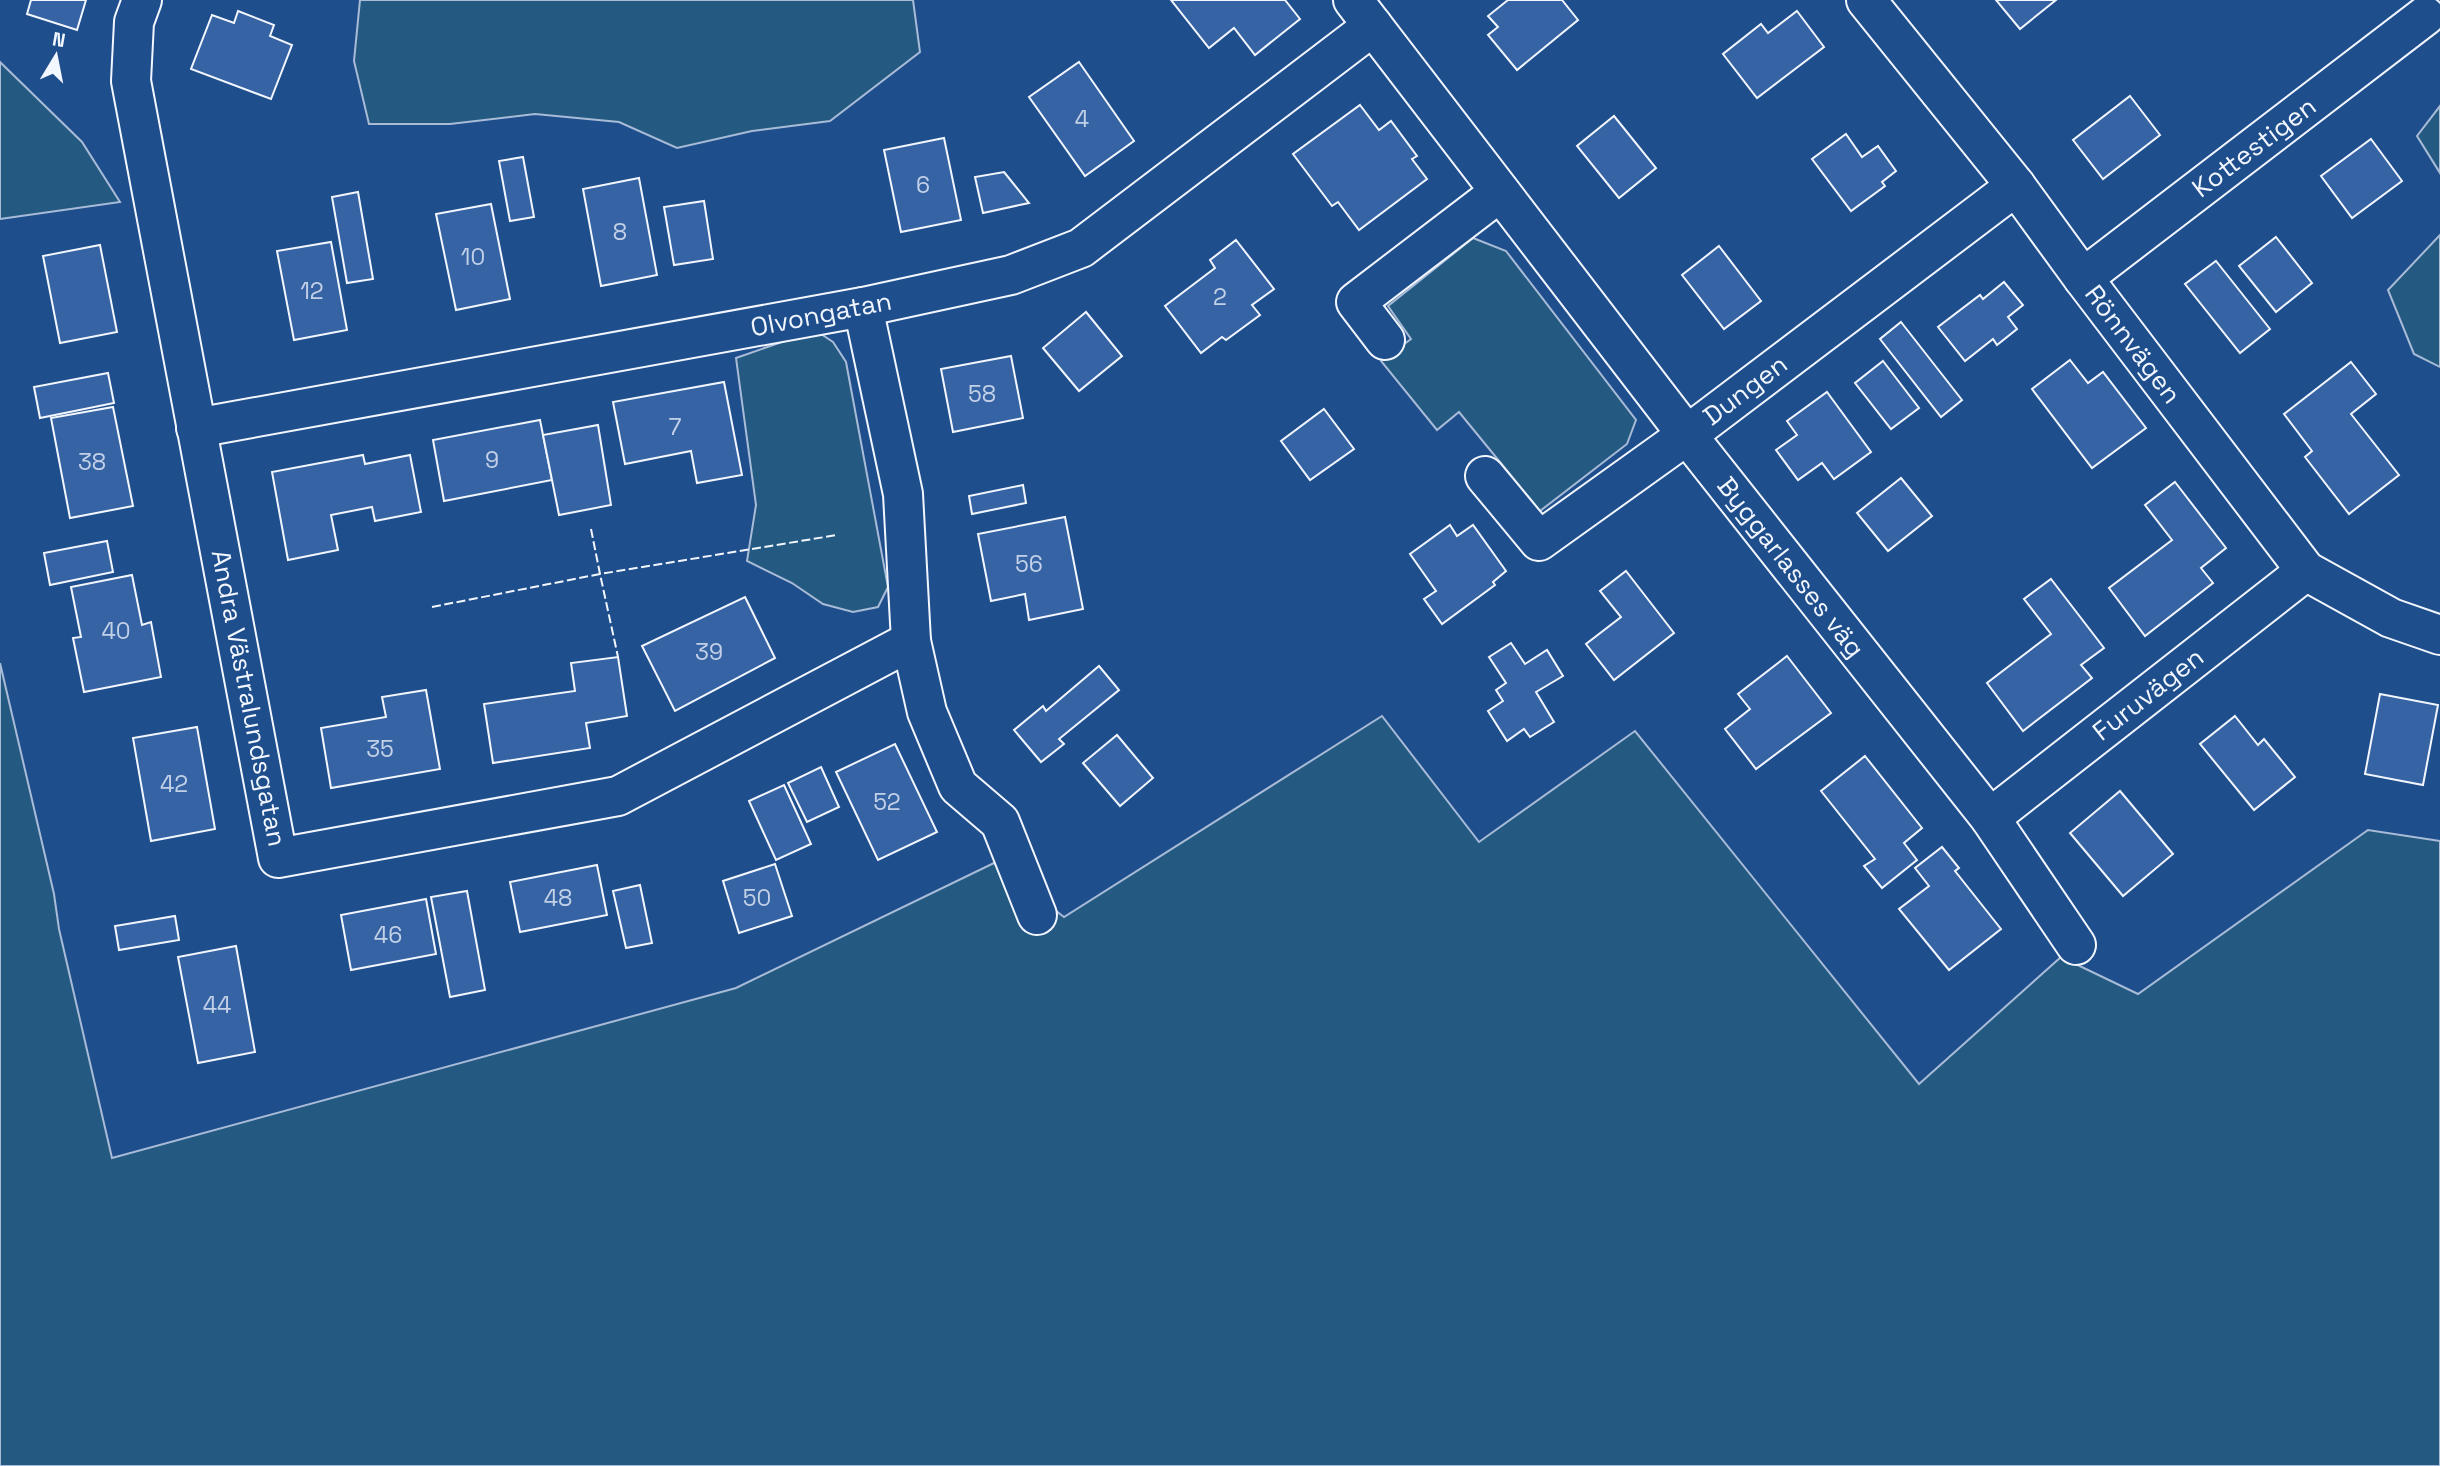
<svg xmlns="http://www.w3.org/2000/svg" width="2440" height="1466" viewBox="0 0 2440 1466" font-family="'Space Grotesk',sans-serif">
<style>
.green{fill:#245a82;stroke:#a8bbd7;stroke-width:2}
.building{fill:#3563a3;stroke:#f2f6ff;stroke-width:2}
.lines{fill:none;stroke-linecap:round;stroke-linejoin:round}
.street-casing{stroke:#f2f6ff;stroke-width:42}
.street{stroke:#1f4e8c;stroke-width:38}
.fence{stroke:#f2f6ff;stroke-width:2;stroke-dasharray:9 3.5;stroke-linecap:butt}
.labels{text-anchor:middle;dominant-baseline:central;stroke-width:5;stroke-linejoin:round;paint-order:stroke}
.number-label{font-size:23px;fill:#c3d1e8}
.street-label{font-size:26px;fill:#f2f6ff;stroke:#1f4e8c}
</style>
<rect width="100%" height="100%" fill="#1f4e8c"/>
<g class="green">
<polygon points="360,0 913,0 920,52 830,121 752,131 677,148 619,122 535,114 450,124 369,124 354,61"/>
<polygon points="0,62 82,142 120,202 0,219"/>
<polygon points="2440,106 2440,173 2417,136"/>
<polygon points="2440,235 2440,367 2414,354 2388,290"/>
<polygon points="1473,238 1506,251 1636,420 1627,444 1540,511 1459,412 1437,430 1381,361 1411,339 1388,306"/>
<polygon points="821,334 833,342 846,362 888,587 878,607 853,612 823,604 792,583 747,561 756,505 736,358 799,336"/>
<polygon points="0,663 54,894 59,929 112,1158 736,988 994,863 1064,917 1382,716 1479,842 1635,731 1919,1084 2061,957 2138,994 2368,830 2440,841 2440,1466 0,1466"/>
</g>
<g class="building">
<polygon points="31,0 86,0 77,30 27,14"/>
<polygon points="1171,0 1285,0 1300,19 1255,55 1234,28 1209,48"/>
<polygon points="1508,0 1562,0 1578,20 1517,70 1488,35 1498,27 1488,16"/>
<polygon points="1996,0 2056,0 2020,29"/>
<polygon points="238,11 274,25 270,36 292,45 271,99 191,69 212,15 234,23"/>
<polygon points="1797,11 1824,47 1757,98 1723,54 1761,24 1768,33"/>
<polygon points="1079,62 1134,141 1085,176 1029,97"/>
<polygon points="2130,96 2160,135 2103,179 2073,140"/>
<polygon points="1360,105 1379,130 1391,121 1417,156 1412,159 1427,179 1359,230 1338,202 1332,206 1293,154"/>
<polygon points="1614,116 1656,168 1619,198 1577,146"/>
<polygon points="1846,134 1862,157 1878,146 1896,171 1882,182 1885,186 1851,211 1812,159"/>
<polygon points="944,138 961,220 901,232 884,150"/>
<polygon points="2371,139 2402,181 2352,218 2321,176"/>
<polygon points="523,157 534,217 510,221 499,161"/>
<polygon points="1004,172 1029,203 983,213 975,177"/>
<polygon points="639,178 657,275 601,286 583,189"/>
<polygon points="358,192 373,279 347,283 332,197"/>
<polygon points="704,201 713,259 674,265 664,207"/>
<polygon points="491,204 510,299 456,310 436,214"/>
<polygon points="2276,237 2312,283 2276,312 2239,266"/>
<polygon points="1236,240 1274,289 1252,305 1260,315 1226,340 1222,337 1201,353 1165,306 1215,268 1210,260"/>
<polygon points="331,242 347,330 294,340 277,251"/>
<polygon points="100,245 117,332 60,343 43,256"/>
<polygon points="1719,246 1761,301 1724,329 1682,275"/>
<polygon points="2216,261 2270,329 2240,353 2185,284"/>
<polygon points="2004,282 2023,305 2008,317 2017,329 1997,345 1993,339 1965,361 1938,327 1980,295 1983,299"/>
<polygon points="1086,312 1122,356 1079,391 1043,348"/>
<polygon points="1901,322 1962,400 1941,417 1880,339"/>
<polygon points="1011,356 1023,418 953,432 941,369"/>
<polygon points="2070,360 2088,383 2103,372 2146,428 2092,468 2032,389"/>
<polygon points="1883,361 1919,408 1891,429 1855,383"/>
<polygon points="2351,362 2376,394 2351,414 2399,475 2349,514 2305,457 2312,451 2284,414"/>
<polygon points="108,373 114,403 40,418 34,387"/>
<polygon points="724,382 742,475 697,483 691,451 625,464 613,402"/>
<polygon points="1827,392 1871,452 1834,479 1822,463 1798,480 1776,450 1797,435 1787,421"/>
<polygon points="113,407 133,506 70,518 51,418"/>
<polygon points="1324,409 1354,449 1310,480 1281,441"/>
<polygon points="540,420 552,480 444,501 433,440"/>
<polygon points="598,425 611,505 559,515 543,435"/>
<polygon points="363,455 365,464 410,455 421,512 375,521 372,507 331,515 338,550 288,560 272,472"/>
<polygon points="1901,478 1932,516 1888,551 1857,513"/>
<polygon points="2175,482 2226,548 2201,568 2213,583 2145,636 2109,588 2172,540 2145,505"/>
<polygon points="1023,485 1026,503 972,514 969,496"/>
<polygon points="1065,517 1083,609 1029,620 1025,594 991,601 978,534"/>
<polygon points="1450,525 1457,536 1473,525 1506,571 1493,582 1495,585 1442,624 1424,599 1436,591 1410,554"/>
<polygon points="107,541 113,572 50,585 44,553"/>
<polygon points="1626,571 1674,633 1614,680 1586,644 1621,617 1600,591"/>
<polygon points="132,575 142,625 151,622 161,677 84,692 73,638 81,637 71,587"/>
<polygon points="2051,579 2104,648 2081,665 2092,678 2023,731 1987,683 2051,634 2024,599"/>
<polygon points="745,597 775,658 675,711 642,646"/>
<polygon points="1511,643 1525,664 1547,650 1563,676 1536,692 1554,722 1530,737 1524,729 1507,741 1488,711 1503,701 1496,690 1506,683 1489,657"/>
<polygon points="1787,656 1831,713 1756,769 1725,729 1750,709 1738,694"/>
<polygon points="618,657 627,716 586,723 590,748 493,763 484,704 575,691 571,663"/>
<polygon points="1099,666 1119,690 1059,739 1064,744 1041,762 1014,730 1043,706 1046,711"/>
<polygon points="426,690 440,769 331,788 321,728 386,717 382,697"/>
<polygon points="2380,694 2438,705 2423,785 2365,774"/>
<polygon points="2235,716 2258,745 2264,739 2295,777 2254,810 2200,744"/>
<polygon points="197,727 215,829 151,841 133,738"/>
<polygon points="1117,735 1153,778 1120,806 1083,763"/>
<polygon points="895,744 937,832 878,860 836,772"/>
<polygon points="1865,756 1922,828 1904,843 1917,860 1882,888 1864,866 1875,859 1821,791"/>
<polygon points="821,767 839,807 807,822 788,783"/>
<polygon points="784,785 811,844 776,860 749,801"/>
<polygon points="2120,791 2173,854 2123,896 2070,833"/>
<polygon points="1942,847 1959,868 1955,871 2001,929 1949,970 1899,909 1929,886 1915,868"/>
<polygon points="775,864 792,916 739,933 723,881"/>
<polygon points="597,865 607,915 520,932 510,882"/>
<polygon points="640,885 652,943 626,948 613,891"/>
<polygon points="467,891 485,990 450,997 431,897"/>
<polygon points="426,899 436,954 351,970 341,915"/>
<polygon points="175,916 179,940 119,950 115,926"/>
<polygon points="236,946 255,1052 198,1063 178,957"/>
</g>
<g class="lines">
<g class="street-casing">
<g id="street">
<polyline points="142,0 134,22 131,81 278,858 618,796 911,641 903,494 863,307"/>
<polyline points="1353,0 1687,435 1990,818 2076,945"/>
<polyline points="1866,0 2016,186 2083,278 2306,571 2391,618 2440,635"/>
<polyline points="2083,278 2425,16"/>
<polyline points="1385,340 1356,302 1500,192"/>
<polyline points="196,428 863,307 1011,275 1081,248 1373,26"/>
<polyline points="1485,476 1539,541 1687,435 2016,186"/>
<polyline points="911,641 927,712 958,786 1000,822 1037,915"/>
<polyline points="1990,818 2306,571"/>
</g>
</g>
<use href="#street" class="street"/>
<g class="fence">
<polyline points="591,529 600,574 837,535"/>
<polyline points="432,607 600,574 618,657"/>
</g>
</g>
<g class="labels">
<g class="number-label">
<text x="1082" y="119">4</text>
<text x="923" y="185">6</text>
<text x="620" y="232">8</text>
<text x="473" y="257">10</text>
<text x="312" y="291">12</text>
<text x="1220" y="297">2</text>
<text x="982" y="394">58</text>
<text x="675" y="427">7</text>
<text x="492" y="460">9</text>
<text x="92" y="462">38</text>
<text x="1029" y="564">56</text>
<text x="116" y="631">40</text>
<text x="709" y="652">39</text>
<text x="380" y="749">35</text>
<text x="174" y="784">42</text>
<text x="887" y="802">52</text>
<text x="558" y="898">48</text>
<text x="757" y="898">50</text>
<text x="388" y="935">46</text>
<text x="217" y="1005">44</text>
</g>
<g class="street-label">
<text transform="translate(2254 147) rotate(-37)">Kottestigen</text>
<text transform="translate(821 314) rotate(-11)">Olvongatan</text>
<text transform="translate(2133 344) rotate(53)">Rönnvägen</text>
<text transform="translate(1745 390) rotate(-37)">Dungen</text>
<text transform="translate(1791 567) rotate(52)">Byggarlasses väg</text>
<text transform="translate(2148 694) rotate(-38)">Furuvägen</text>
<text transform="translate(249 698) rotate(79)">Andra Västralundsgatan</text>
</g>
</g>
<g transform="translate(56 56) rotate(10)" stroke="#1f4e8c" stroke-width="5" paint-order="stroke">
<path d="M0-5L12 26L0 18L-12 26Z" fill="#f2f6ff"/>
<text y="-10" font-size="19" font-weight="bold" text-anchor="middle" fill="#f2f6ff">N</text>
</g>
</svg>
